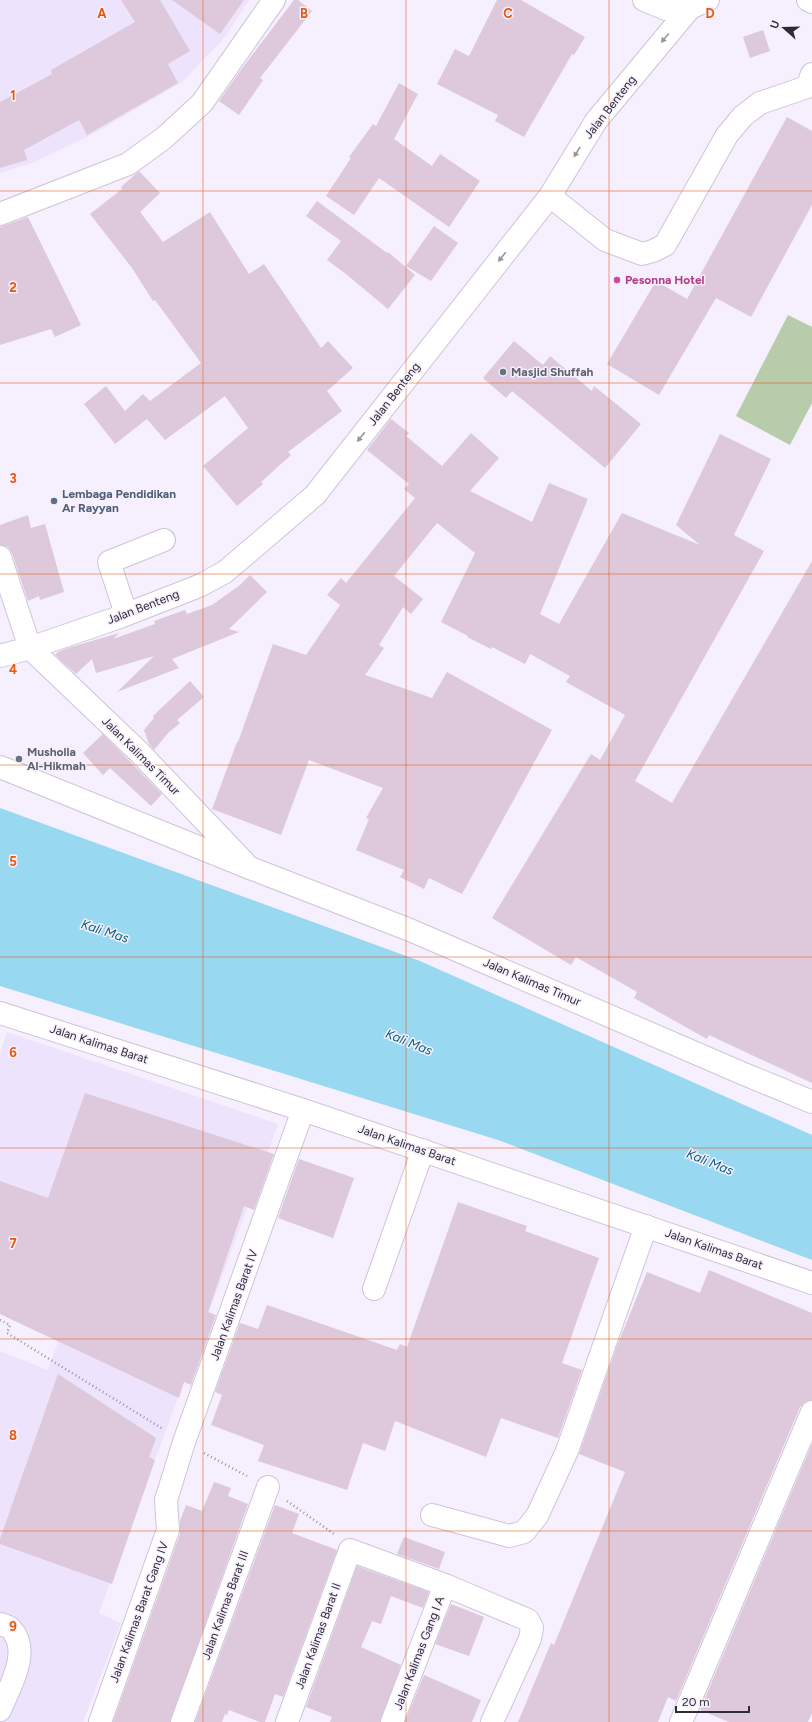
<svg xmlns="http://www.w3.org/2000/svg" width="812" height="1722" viewBox="0 0 812 1722" font-family="Figtree,sans-serif">
<style>
.built{fill:#eee3fc}
.green{fill:#b8cbab}
.water{fill:#99d8f1}
.building{fill:#dec8db}
.lines{fill:none;stroke-linecap:round;stroke-linejoin:round}
.minor-casing{stroke:#cec4db;stroke-width:24}
.highway-casing{stroke:#cec4db;stroke-width:24}
.path{stroke:#9994a1;stroke-width:2.5;stroke-dasharray:1 3;stroke-linecap:butt}
.minor{stroke:#fff;stroke-width:22}
.highway{stroke:#fff;stroke-width:22}
.oneway{fill:#97959a}
.grid{fill:none;stroke:#e8590c;stroke-width:1;stroke-opacity:0.55}
.hotel-dot{fill:#d1479c;stroke:#f5effe;stroke-width:1.5}
.worship-dot{fill:#6b7280;stroke:#f5effe;stroke-width:1.5}
.service-dot{fill:#5c6f8a;stroke:#f5effe;stroke-width:1.5}
.labels{text-anchor:middle;dominant-baseline:central;stroke-width:3;stroke-linejoin:round;paint-order:stroke}
.street-label{font-size:12px;fill:#2f2b34;stroke:#f5effe}
.hotel-label{font-size:12px;font-weight:bold;fill:#b23c85;stroke:#f5effe;text-anchor:start}
.worship-label{font-size:12px;font-weight:bold;fill:#5b616d;stroke:#f5effe;text-anchor:start}
.service-label{font-size:12px;font-weight:bold;fill:#4e5e75;stroke:#f5effe;text-anchor:start}
.water-label{font-size:13px;font-style:italic;fill:#095f78;stroke:#f5effe}
.grid-label{font-size:13px;text-anchor:middle;font-weight:bold;fill:#e8590c;stroke:#f5effe;stroke-width:3;stroke-linejoin:round;paint-order:stroke}
</style>
<rect width="100%" height="100%" fill="#f5effe"/>
<g class="built">
<polygon points="0,0 249,0 225,37 182,82 93,134 32,163 0,173"/>
<polygon points="7,1032 278,1124 99,1613 121,1623 83,1722 0,1722 0,1351 48,1370 58,1342 0,1314 0,1052"/>
</g>
<polygon class="green" points="788,315 812,327 812,403 790,445 736,416"/>
<polygon class="water" points="0,808 420,961 812,1135 812,1260 498,1140 0,986"/>
<g class="building">
<polygon points="121,0 160,0 190,51 168,64 178,83 87,135 79,120 24,150 27,160 0,168 0,102 52,74 51,70 135,22"/>
<polygon points="172,0 244,0 220,34"/>
<polygon points="294,0 298,0 312,11 260,78 263,80 239,115 219,101 243,67"/>
<polygon points="497,0 521,0 585,37 574,55 572,54 524,137 495,121 498,115 437,84 455,49 469,56"/>
<polygon points="763,30 770,51 750,58 743,37"/>
<polygon points="399,83 418,94 394,139 432,166 440,154 480,181 449,227 379,178 354,215 326,196 351,158 349,157 373,124 376,126"/>
<polygon points="787,117 812,131 812,205 751,317 716,298 659,395 607,364 656,281 687,299"/>
<polygon points="139,171 160,193 140,212 163,242 210,212 249,274 264,264 321,348 328,341 353,368 327,391 342,411 288,452 291,455 261,482 263,484 237,506 203,466 248,428 225,396 165,440 147,419 115,444 84,404 106,386 125,411 143,394 150,401 201,363 155,300 153,301 132,268 90,214 122,189 121,187"/>
<polygon points="317,201 387,253 388,252 415,275 388,309 346,274 327,260 341,241 306,216"/>
<polygon points="28,217 81,325 55,337 51,329 0,345 0,227"/>
<polygon points="434,226 458,243 431,281 406,266"/>
<polygon points="514,341 543,365 550,356 592,391 594,386 641,424 605,468 512,391 506,398 483,378"/>
<polygon points="391,419 409,433 406,436 442,466 471,433 499,458 470,491 532,522 549,483 588,499 540,614 559,624 622,513 700,545 676,525 720,434 771,459 734,535 764,551 635,781 672,803 812,561 812,1083 709,1035 707,1039 634,998 637,992 576,957 571,965 492,918 591,754 600,760 625,715 566,682 570,676 530,654 525,664 492,647 491,649 467,637 468,636 441,622 475,553 437,523 394,576 423,599 411,614 403,607 379,645 384,648 365,675 432,698 447,672 552,730 462,894 429,878 424,889 400,877 404,870 356,850 369,819 366,818 383,788 309,760 281,835 212,809 237,742 238,742 273,644 306,655 340,605 327,595 341,578 346,583 415,498 404,489 409,484 367,450"/>
<polygon points="28,515 31,528 45,524 64,592 40,600 39,596 28,601 12,553 8,547 0,545 0,525"/>
<polygon points="250,575 267,592 229,629 239,632 172,659 179,668 117,692 154,656 96,673 92,659 76,674 55,655 58,652 68,648 119,633 113,639 155,624 154,621 185,610 187,614 212,605 240,585"/>
<polygon points="190,681 204,697 177,720 180,723 168,733 154,750 149,744 144,730 154,718 153,716"/>
<polygon points="103,734 162,794 151,806 110,768 103,775 83,753"/>
<polygon points="85,1093 274,1154 254,1210 244,1206 208,1312 216,1315 191,1385 184,1382 179,1398 0,1314 0,1181 48,1198"/>
<polygon points="299,1159 354,1178 333,1238 278,1218"/>
<polygon points="458,1202 527,1226 525,1231 599,1258 562,1363 582,1370 558,1438 501,1418 486,1457 395,1421 385,1451 363,1443 347,1490 258,1461 264,1445 211,1425 222,1395 215,1392 240,1323 258,1329 267,1305 397,1350 400,1344 407,1347"/>
<polygon points="709,1270 812,1313 812,1400 805,1402 800,1407 676,1701 668,1697 658,1722 518,1722 551,1643 554,1645 625,1472 579,1454 617,1346 647,1272 700,1293"/>
<polygon points="58,1374 156,1438 149,1457 155,1460 112,1584 0,1544 0,1539"/>
<polygon points="812,1444 812,1713 808,1722 729,1722 700,1710"/>
<polygon points="214,1482 231,1488 228,1496 248,1504 170,1722 113,1722 180,1534 180,1521 186,1505 202,1511"/>
<polygon points="275,1505 299,1514 292,1533 337,1550 283,1697 275,1694 265,1722 260,1722 229,1710 227,1715 225,1714 222,1722 195,1722"/>
<polygon points="404,1537 445,1552 439,1569 397,1554"/>
<polygon points="357,1566 429,1592 423,1608 391,1596 381,1624 372,1621 361,1647 401,1665 380,1722 330,1722 332,1717 306,1707"/>
<polygon points="451,1604 484,1617 469,1656 435,1644"/>
<polygon points="424,1675 481,1700 472,1722 405,1722"/>
</g>
<g class="lines">
<g class="minor-casing">
<g id="minor">
<polyline points="808,0 812,2"/>
<polyline points="550,196 605,240 642,254 653,251 665,245 727,135 743,116 760,103 807,87 812,74"/>
<polyline points="0,214 128,164 164,138 202,103 274,0"/>
<polyline points="0,557 30,648 139,752 245,863"/>
<polyline points="126,614 109,562 164,540"/>
<polyline points="0,656 30,648 117,618 199,586 225,572 315,495 550,196 596,121 690,8"/>
<polyline points="0,767 250,868 410,930 744,1074 812,1102"/>
<polyline points="0,1013 303,1110 812,1283"/>
<polyline points="374,1289 423,1150"/>
<polyline points="432,1515 509,1536 524,1532 537,1516 567,1451 646,1226"/>
<path d="M0,1624c3,1 9,2 11,5 21,22 -2,59 -11,81"/>
<polyline points="100,1722 168,1530 166,1500 184,1442 303,1110"/>
<polyline points="182,1722 268,1487"/>
<polyline points="287,1722 350,1550 445,1585 528,1620 532,1628 530,1639 492,1722"/>
<polyline points="392,1722 445,1585"/>
<polyline points="681,1722 812,1412"/>
</g>
</g>
<g class="highway-casing">
<polyline id="highway" points="644,0 666,9 690,8 708,0"/>
</g>
<g class="path">
<polyline points="0,1320 10,1325 7,1333 163,1429"/>
<polyline points="204,1453 247,1476"/>
<polyline points="287,1501 334,1534"/>
</g>
<use href="#minor" class="minor"/>
<use href="#highway" class="highway"/>
</g>
<defs><path id="oneway-solid" d="M-6-.8H1V-3.2L6.5 0L1 3.2V.8H-6Z"/></defs>
<g class="oneway">
<use href="#oneway-solid" transform="translate(665 38) rotate(130)"/>
<use href="#oneway-solid" transform="translate(577 152) rotate(122)"/>
<use href="#oneway-solid" transform="translate(502 257) rotate(128)"/>
<use href="#oneway-solid" transform="translate(361 437) rotate(128)"/>
</g>
<path class="grid" d="M203,0v1722M406,0v1722M609,0v1722M0,191h812M0,383h812M0,574h812M0,765h812M0,957h812M0,1148h812M0,1339h812M0,1531h812"/>
<circle class="hotel-dot" cx="617" cy="280" r="4"/>
<g class="worship-dot">
<circle cx="503" cy="372" r="4"/>
<circle cx="19" cy="759" r="4"/>
</g>
<circle class="service-dot" cx="54" cy="501" r="4"/>
<g class="labels">
<g class="street-label">
<text transform="translate(610 107) rotate(-52)">Jalan Benteng</text>
<text transform="translate(394 394) rotate(-52)">Jalan Benteng</text>
<text transform="translate(143 607) rotate(-21)">Jalan Benteng</text>
<text transform="translate(141 756) rotate(45)">Jalan Kalimas Timur</text>
<text transform="translate(532 982) rotate(23)">Jalan Kalimas Timur</text>
<text transform="translate(99 1044) rotate(18)">Jalan Kalimas Barat</text>
<text transform="translate(407 1145) rotate(19)">Jalan Kalimas Barat</text>
<text transform="translate(714 1249) rotate(19)">Jalan Kalimas Barat</text>
<text transform="translate(234 1305) rotate(-70)">Jalan Kalimas Barat IV</text>
<text transform="translate(225 1605) rotate(-70)">Jalan Kalimas Barat III</text>
<text transform="translate(139 1612) rotate(-70)">Jalan Kalimas Barat Gang IV</text>
<text transform="translate(318 1636) rotate(-70)">Jalan Kalimas Barat II</text>
<text transform="translate(419 1653) rotate(-69)">Jalan Kalimas Gang I A</text>
</g>
<g class="hotel-label">
<text x="625" y="280">Pesonna Hotel</text>
</g>
<g class="worship-label">
<text x="511" y="372">Masjid Shuffah</text>
<text x="27" y="752">Musholla<tspan x="27" dy="14">Al-Hikmah</tspan></text>
</g>
<g class="service-label">
<text x="62" y="494">Lembaga Pendidikan<tspan x="62" dy="14">Ar Rayyan</tspan></text>
</g>
<g class="water-label">
<text transform="translate(105 931) rotate(18)">Kali Mas</text>
<text transform="translate(409 1042) rotate(22)">Kali Mas</text>
<text transform="translate(710 1162) rotate(22)">Kali Mas</text>
</g>
</g>
<g class="grid-label">
<text x="102" y="18">A</text>
<text x="304" y="18">B</text>
<text x="508" y="18">C</text>
<text x="710" y="18">D</text>
<text x="13" y="100">1</text>
<text x="13" y="292">2</text>
<text x="13" y="483">3</text>
<text x="13" y="674">4</text>
<text x="13" y="866">5</text>
<text x="13" y="1057">6</text>
<text x="13" y="1248">7</text>
<text x="13" y="1440">8</text>
<text x="13" y="1631">9</text>
</g>
<g transform="translate(784 28) rotate(290)" stroke="#f5effe" stroke-width="3" paint-order="stroke">
<path d="M0-3L7 15L0 10L-7 15Z" fill="#2f2b34"/>
<text y="-6" font-size="11" font-weight="bold" text-anchor="middle" fill="#2f2b34">U</text>
</g>
<path d="M676 1706v6h73v-6" fill="none" stroke="#2f2b34" stroke-width="2"/>
<text x="682" y="1706" font-size="12" fill="#2f2b34" stroke="#f5effe" stroke-width="3" paint-order="stroke">20 m</text>
</svg>
